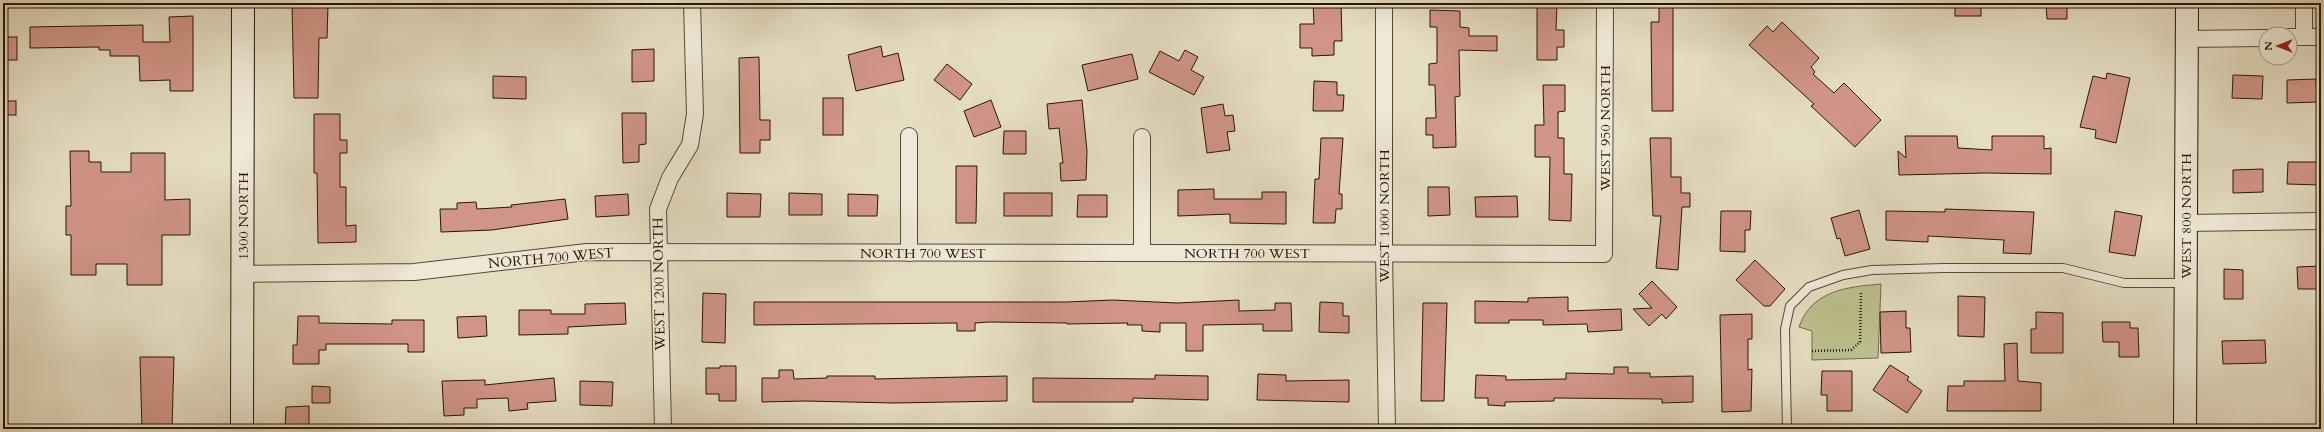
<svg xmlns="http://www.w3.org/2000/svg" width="2324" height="432" viewBox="0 0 2324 432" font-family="Cardo,serif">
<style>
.green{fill:#bcbf8e;stroke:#726a4c}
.building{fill:#d19587;stroke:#291509}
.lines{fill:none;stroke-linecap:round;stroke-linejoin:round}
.lane-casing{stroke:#584737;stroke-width:10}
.street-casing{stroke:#584737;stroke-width:18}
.secondary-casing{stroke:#291509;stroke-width:24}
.path{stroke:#291509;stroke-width:2.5;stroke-dasharray:1 2;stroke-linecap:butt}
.lane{stroke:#eee9d7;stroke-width:8}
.street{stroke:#eee9d7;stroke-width:16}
.secondary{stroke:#eee9d7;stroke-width:22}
.labels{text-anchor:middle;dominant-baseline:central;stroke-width:3;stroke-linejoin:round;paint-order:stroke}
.street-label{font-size:14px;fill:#291509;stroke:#eee9d7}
</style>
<rect width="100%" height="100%" fill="#e5ddc2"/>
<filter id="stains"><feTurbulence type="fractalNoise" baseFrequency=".005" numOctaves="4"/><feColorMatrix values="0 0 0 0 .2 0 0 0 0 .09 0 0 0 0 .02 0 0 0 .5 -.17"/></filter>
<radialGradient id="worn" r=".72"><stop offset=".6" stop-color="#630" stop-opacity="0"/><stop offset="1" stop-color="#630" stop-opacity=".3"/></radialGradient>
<path class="green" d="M1881,284l-3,74 -66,2v-29l-13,-4c13,-37 48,-40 82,-43z"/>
<g class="building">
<polygon points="292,3 328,5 327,38 319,38 318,98 294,98"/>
<polygon points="1313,3 1341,3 1342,41 1334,41 1334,55 1312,56 1312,48 1300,48 1300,24 1314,24"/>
<polygon points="1537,3 1557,3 1556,30 1564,30 1564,47 1557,47 1557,60 1537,60"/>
<polygon points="1659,3 1673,3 1673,111 1652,111 1651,22 1659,22"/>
<rect x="1955" y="3" width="26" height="13"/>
<polygon points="2046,3 2067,3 2067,19 2047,19"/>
<polygon points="1430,10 1460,11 1460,27 1469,28 1469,36 1497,36 1497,51 1459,50 1460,96 1455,97 1456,147 1433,148 1433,135 1426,135 1426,118 1436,118 1435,85 1429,85 1429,64 1437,63 1437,27 1430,27"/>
<polygon points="193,16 193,91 170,91 170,80 140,81 139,56 110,56 110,50 99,50 99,47 30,48 30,27 143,25 143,42 170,42 169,17"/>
<polygon points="1782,22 1819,58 1811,67 1815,72 1813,74 1834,93 1844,83 1881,120 1855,147 1811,106 1814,104 1749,45 1767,26 1773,32"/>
<rect x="3" y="37" width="14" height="23"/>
<polygon points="881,46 883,57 898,53 904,80 856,91 848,55"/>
<polygon points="654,49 654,81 632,82 632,50"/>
<polygon points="1185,50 1198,57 1191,70 1204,77 1194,95 1149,72 1160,51 1179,61"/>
<polygon points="1132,54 1138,79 1088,91 1082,65"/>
<polygon points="759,57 760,120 770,120 770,140 760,140 760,153 740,153 739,58"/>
<polygon points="947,64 972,84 960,100 934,80"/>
<polygon points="2107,73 2130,78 2116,143 2095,138 2096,130 2080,127 2093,76 2106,79"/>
<polygon points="2233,75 2263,76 2262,99 2232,98"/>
<polygon points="493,76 526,77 526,99 493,98"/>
<polygon points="2316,79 2317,102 2287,103 2287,80"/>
<polygon points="1314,81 1337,82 1337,95 1344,95 1343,111 1313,111"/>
<polygon points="1543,85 1565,85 1565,111 1558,112 1558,138 1564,138 1564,174 1572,174 1571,221 1549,220 1550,157 1535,157 1535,125 1544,125"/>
<rect x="823" y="98" width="20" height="37"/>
<polygon points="991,100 1001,127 974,137 964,111"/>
<polygon points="1082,100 1087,151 1086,180 1061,181 1060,163 1063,163 1059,128 1049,129 1047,104"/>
<rect x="3" y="101" width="13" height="14"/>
<polygon points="1223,104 1225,116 1233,115 1235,131 1227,132 1230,150 1207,153 1201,108"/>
<polygon points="622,113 646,113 646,144 639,145 639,162 623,163"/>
<polygon points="314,114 340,114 340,140 347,140 347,153 340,153 340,187 346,187 346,226 356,225 356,242 318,243 317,173 314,173"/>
<polygon points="1004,131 1026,131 1026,154 1003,154"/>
<polygon points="1905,136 1957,136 1958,148 1992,150 1992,136 2044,136 2044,149 2051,148 2051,174 1985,173 1899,175 1898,151 1906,158"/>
<polygon points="1321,138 1343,138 1339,194 1342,194 1342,209 1336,209 1335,223 1313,223 1315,179 1319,179"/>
<polygon points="1650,138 1671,138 1671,177 1681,177 1681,193 1690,193 1690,207 1682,207 1678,270 1656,268 1661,216 1653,216"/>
<polygon points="70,151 89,151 89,162 101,162 101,172 131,172 131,153 165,153 165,200 190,199 190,235 162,235 162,285 127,285 127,264 96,264 96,275 71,275 71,235 66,235 66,206 71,206"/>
<polygon points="2288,162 2321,162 2321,185 2287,184"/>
<polygon points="956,166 977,166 976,223 956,223"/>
<polygon points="2263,169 2263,192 2233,193 2233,170"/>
<polygon points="1428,187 1449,187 1450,215 1428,216"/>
<polygon points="1214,189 1214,199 1262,199 1262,192 1286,192 1286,224 1230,223 1230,214 1178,216 1178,190"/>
<polygon points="727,193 761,194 760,217 727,217"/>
<polygon points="789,193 822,194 822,215 789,215"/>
<rect x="1004" y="193" width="48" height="23"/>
<polygon points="628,194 629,215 596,217 595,196"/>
<polygon points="848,194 878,195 877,216 848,216"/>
<polygon points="1078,195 1107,195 1107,217 1077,217"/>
<polygon points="1517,196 1518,217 1476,217 1475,197"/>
<polygon points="565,199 568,219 492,230 441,232 440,209 457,209 457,203 476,202 477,209 512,207 511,205"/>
<polygon points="1945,209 2034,212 2031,254 2003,253 2004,240 1928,236 1928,242 1886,240 1886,211 1945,212"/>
<polygon points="1859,210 1870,249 1845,256 1840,238 1837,239 1831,218"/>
<polygon points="1721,211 1751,211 1750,230 1745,230 1745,252 1720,251"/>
<polygon points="2115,211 2142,216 2135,256 2109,252"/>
<polygon points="1755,260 1785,289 1770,306 1764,306 1736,280"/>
<polygon points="2321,266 2321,289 2298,289 2297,267"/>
<polygon points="2224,269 2243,270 2243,299 2224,299"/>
<polygon points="1652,281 1677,307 1666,319 1662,314 1649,326 1633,309 1652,308 1639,294"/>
<polygon points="703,293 726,294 725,343 702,342"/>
<polygon points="1958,296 1985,297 1984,337 1958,336"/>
<polygon points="1568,297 1568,311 1621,309 1622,330 1588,332 1587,324 1543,325 1543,320 1509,320 1509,323 1475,323 1475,301 1528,302 1528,298"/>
<polygon points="1113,300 1177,303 1239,300 1239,311 1275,310 1275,303 1291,303 1292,331 1263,331 1263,324 1203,325 1203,351 1186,351 1186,323 1160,323 1160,332 1142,331 1142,325 1127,325 1128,323 1067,324 1067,323 989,322 975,323 975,331 957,331 957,323 754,325 754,302 1066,302"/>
<polygon points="1320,302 1343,303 1343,316 1349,316 1349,333 1319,332"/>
<polygon points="625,303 626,324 568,327 568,334 519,335 519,310 551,310 551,314 585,314 585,304"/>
<polygon points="1423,303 1447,303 1444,401 1421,401"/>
<polygon points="1906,311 1906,328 1910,328 1911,352 1881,353 1880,312"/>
<polygon points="2036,312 2063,313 2063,353 2031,353 2031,329 2036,329"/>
<polygon points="1752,314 1752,339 1748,339 1748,370 1752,369 1751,411 1722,412 1720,315"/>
<polygon points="298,316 319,316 319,323 392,324 392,320 424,320 424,352 408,352 408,344 326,344 326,350 319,350 319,364 293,364 293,345 297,345"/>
<polygon points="486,316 487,336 458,338 457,317"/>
<polygon points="2102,322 2130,322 2130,328 2138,328 2139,357 2119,357 2119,342 2103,342"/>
<polygon points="2265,340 2266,363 2223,364 2222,341"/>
<polygon points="2017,343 2018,381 2041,383 2041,411 1947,411 1948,386 1964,386 1964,381 2005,381 2004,344"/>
<polygon points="140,357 174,357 172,429 142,429"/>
<polygon points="1890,365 1909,377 1907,380 1922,391 1907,413 1873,390"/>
<polygon points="720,366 736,366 736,401 719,401 719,394 706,394 706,368 720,368"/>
<polygon points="1614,367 1628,367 1628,373 1650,373 1650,377 1693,376 1693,402 1662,403 1662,399 1554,398 1554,401 1505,402 1505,406 1488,405 1488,398 1475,398 1476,375 1506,376 1506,380 1566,379 1566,373 1614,374"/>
<polygon points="779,370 793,370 794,379 827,378 827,376 875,376 875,379 1007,376 1007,401 894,403 805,401 762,402 762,378 779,378"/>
<polygon points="1822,371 1852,371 1852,411 1827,411 1827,395 1821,395"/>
<polygon points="1258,374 1286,375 1286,381 1349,380 1349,402 1257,400"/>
<polygon points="1155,375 1208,376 1208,400 1133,398 1133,402 1033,402 1033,378 1155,379"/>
<polygon points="554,378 556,401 527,403 528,409 509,411 508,398 477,399 477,408 464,408 464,415 444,416 442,381 485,380 485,385"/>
<polygon points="580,381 613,382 612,406 580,405"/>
<polygon points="312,386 330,387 330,403 312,403"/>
<polygon points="309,406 309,429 285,429 286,407"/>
</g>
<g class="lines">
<g class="lane-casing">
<polyline id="lane" points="1787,429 1785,329 1790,306 1809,287 1843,275 1872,270 1944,268 2063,268 2124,283 2185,283"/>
</g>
<g class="street-casing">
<g id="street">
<polyline points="1384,3 1384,253 1387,429"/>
<polyline points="2304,3 2304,37"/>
<polyline points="2290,37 2321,37"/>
<polyline points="2186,39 2266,38"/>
<polyline points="909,136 909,253"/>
<polyline points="1142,137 1142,253"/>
<polyline points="2186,223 2321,221"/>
<polyline points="243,274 414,272 587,252 1604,254 1605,3"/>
<polyline points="663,429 658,209 670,178 690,145 695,114 692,3"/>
</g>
</g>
<g class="secondary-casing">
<g id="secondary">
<polyline points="242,429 243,3"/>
<polyline points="2185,429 2187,3"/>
</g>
</g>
<polyline class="path" points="1812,351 1851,350 1860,342 1861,292"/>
<use href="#lane" class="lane"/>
<use href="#street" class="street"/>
<use href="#secondary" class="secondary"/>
</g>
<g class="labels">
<g class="street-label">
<text transform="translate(1605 128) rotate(-90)">WEST 950 NORTH</text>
<text transform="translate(243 216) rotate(-90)">1300 NORTH</text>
<text transform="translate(1384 216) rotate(-90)">WEST 1000 NORTH</text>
<text transform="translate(2186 216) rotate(-90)">WEST 800 NORTH</text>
<text x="923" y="253">NORTH 700 WEST</text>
<text x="1247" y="253">NORTH 700 WEST</text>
<text transform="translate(551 258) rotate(-5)">NORTH 700 WEST</text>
<text transform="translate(659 284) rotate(-91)">WEST 1200 NORTH</text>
</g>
</g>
<rect width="2324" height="432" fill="none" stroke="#e5ddc2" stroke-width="16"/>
<rect x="4" y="4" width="2316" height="424" fill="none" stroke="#291509" stroke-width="2"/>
<rect x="8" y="8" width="2308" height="416" fill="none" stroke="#291509"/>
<g transform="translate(2278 46) rotate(270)"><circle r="19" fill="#eee9d7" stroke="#9f9485"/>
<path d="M0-3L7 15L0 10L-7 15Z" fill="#8f2418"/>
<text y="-6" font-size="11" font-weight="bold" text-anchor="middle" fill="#291509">N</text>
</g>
<rect width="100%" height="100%" filter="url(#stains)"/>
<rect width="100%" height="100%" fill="url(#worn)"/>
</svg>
